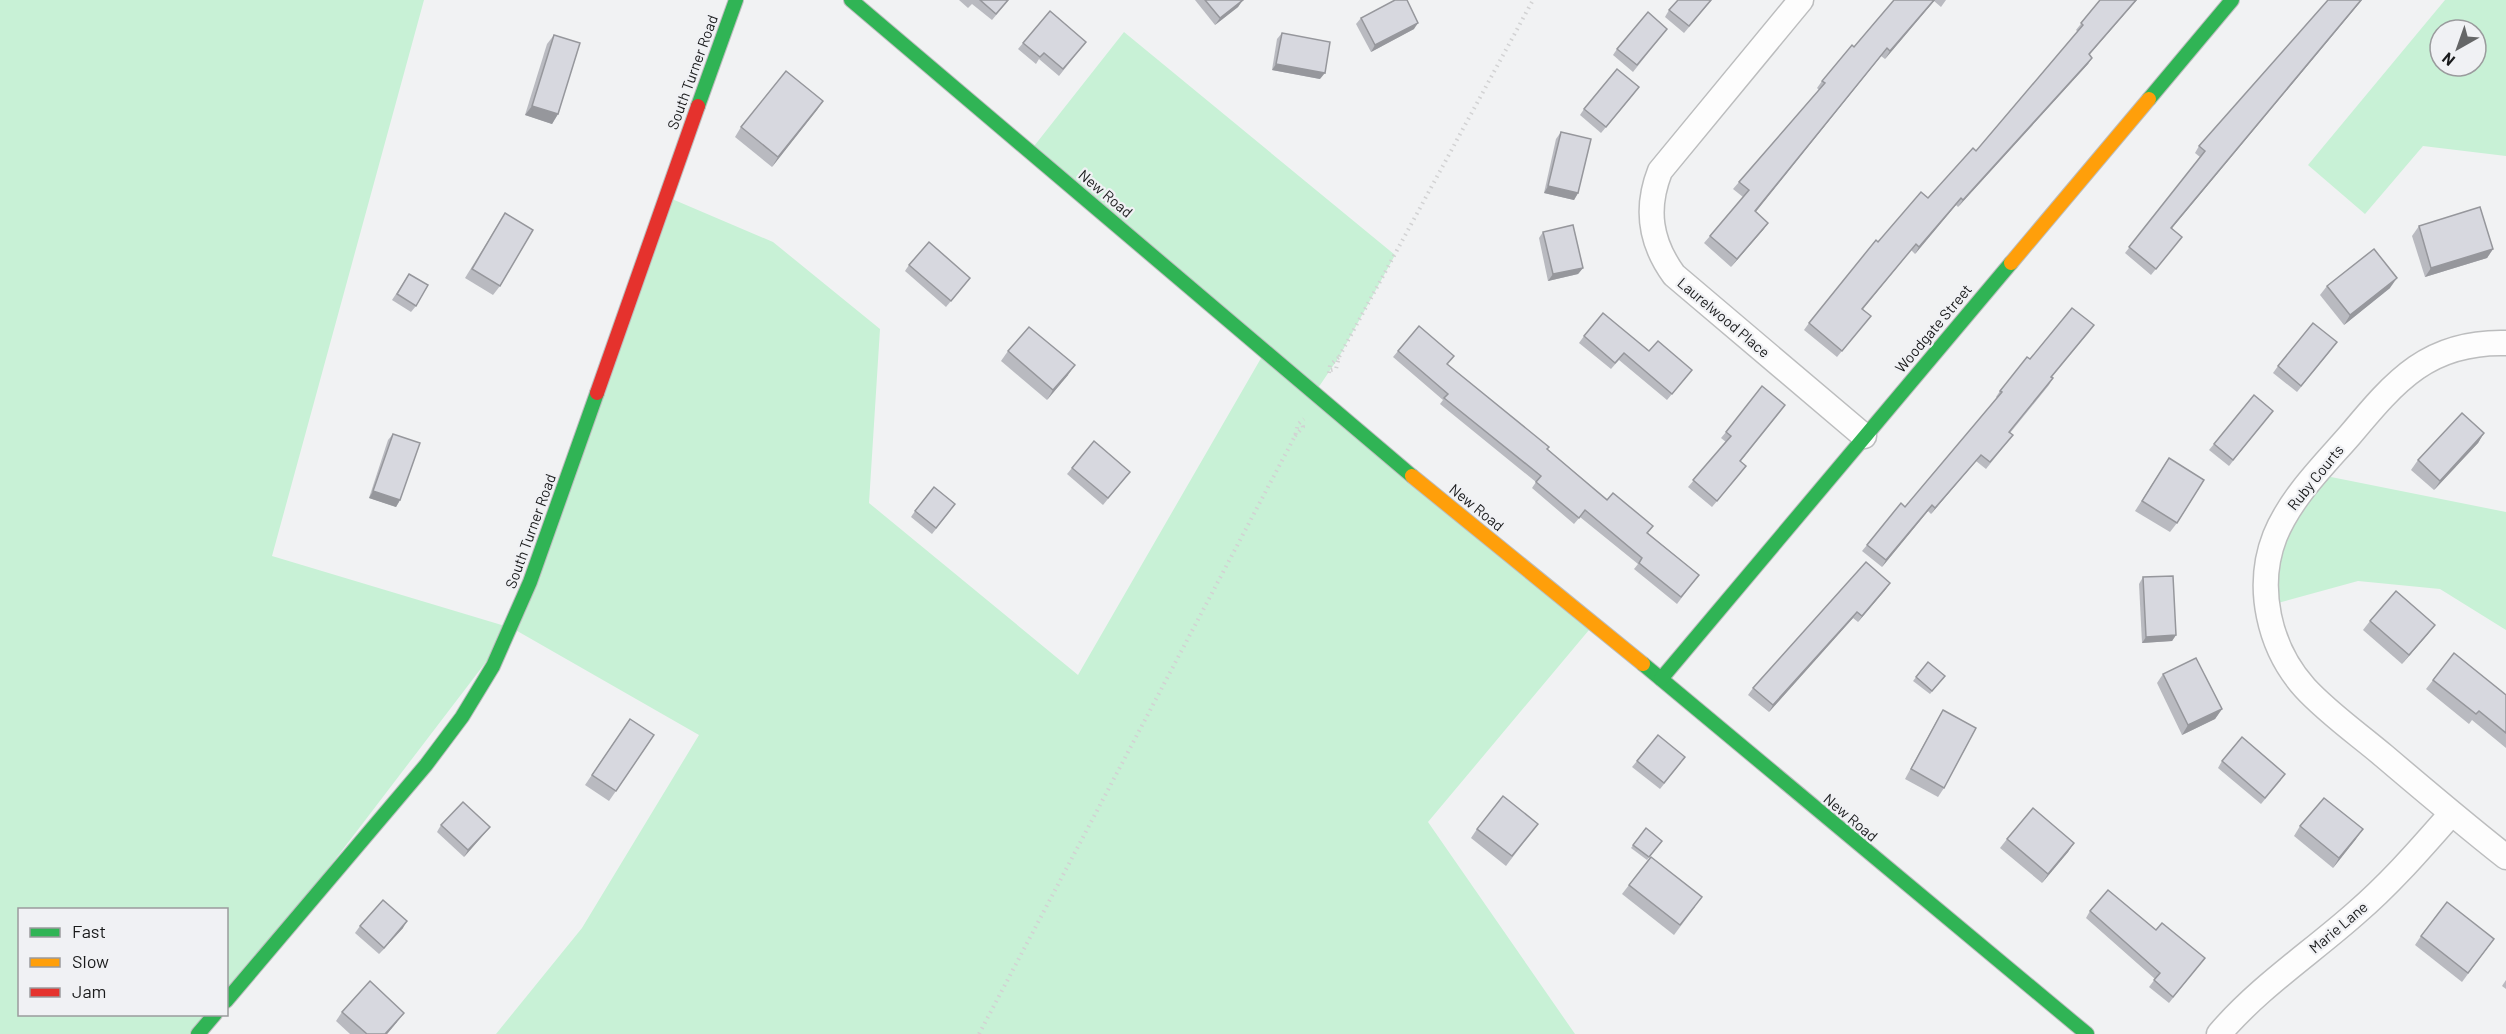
<svg xmlns="http://www.w3.org/2000/svg" width="2506" height="1034" viewBox="0 0 2506 1034" font-family="Barlow,sans-serif">
<style>
.green{fill:#c8f1d6;fill-rule:evenodd}
.lines{fill:none;stroke-linecap:round;stroke-linejoin:round}
.street-casing{stroke:#bcbdbe;stroke-width:27}
.fast-casing{stroke:#bcbdbe;stroke-width:16}
.slow-casing{stroke:#bcbdbe;stroke-width:16}
.jam-casing{stroke:#bcbdbe;stroke-width:16}
.path{stroke:#d2d2d3;stroke-width:4;stroke-dasharray:1.5 4.5;stroke-linecap:butt}
.street{stroke:#fdfdfd;stroke-width:24}
.fast{stroke:#30b455;stroke-width:14}
.slow{stroke:#ff9f0a;stroke-width:14}
.jam{stroke:#e5322d;stroke-width:14}
.wall{fill:#b9bac0}
.shaded-wall{fill:#96979c}
.building{fill:#d7d8df;stroke:#96979c;stroke-width:1.5}
.labels{text-anchor:middle;dominant-baseline:central;stroke-width:4.5;stroke-linejoin:round;paint-order:stroke}
.street-label{font-size:15px;fill:#191a1b;stroke:#f0f1f4}
</style>
<rect width="100%" height="100%" fill="#f1f2f3"/>
<g class="green">
<polygon points="0,0 424,0 272,556 512,628 665,196 773,242 880,329 869,503 1078,675 1264,353 1031,150 1124,32 1395,255 1339,357 1314,394 1594,624 1428,822 1575,1034 496,1034 582,928 699,735 512,628 227,1001 226,910 20,910 20,1014 215,1015 198,1034 0,1034"/>
<path d="M2445,0h61v156l-83,-10 -58,68 -57,-49zM2440,30h36v36h-36z"/>
<polygon points="2316,474 2506,512 2506,630 2440,589 2358,581 2267,606 2266,575"/>
</g>
<g class="lines">
<g class="street-casing">
<g id="street">
<path d="M1801,0l-141,171c-15,38 -10,71 14,104l190,161"/>
<path d="M2506,343c-77,-2 -110,37 -156,92 -27,31 -59,62 -75,101 -20,51 -6,112 30,152 23,25 53,46 79,68 40,34 80,68 122,101"/>
<path d="M2219,1034c40,-47 92,-81 137,-121 35,-30 65,-65 95,-99"/>
</g>
</g>
<g class="fast-casing">
<g id="fast">
<polyline points="851,0 1412,476"/>
<polyline points="2149,99 2232,0"/>
<polyline points="698,106 736,0"/>
<polyline points="1643,664 2087,1034"/>
<polyline points="1661,679 2011,263"/>
<polyline points="226,1001 426,765 462,717 493,666 530,582 597,393"/>
<polyline points="198,1034 215,1014"/>
</g>
</g>
<g class="slow-casing">
<g id="slow">
<polyline points="2011,263 2149,99"/>
<polyline points="1412,476 1643,664"/>
</g>
</g>
<g class="jam-casing">
<polyline id="jam" points="597,393 698,106"/>
</g>
<g class="path">
<polyline points="1331,370 1336,369 1339,357 1533,0"/>
<polyline points="1329,373 1330,365 1339,357"/>
<polyline points="1295,436 1303,427 1302,423"/>
<polyline points="979,1034 1295,436 1298,424 1304,419"/>
</g>
<use href="#street" class="street"/>
<use href="#fast" class="fast"/>
<use href="#slow" class="slow"/>
<use href="#jam" class="jam"/>
</g>
<g class="wall">
<polygon points="959,0 1009,0 992,20 972,4 968,8"/>
<polygon points="1195,0 1242,0 1238,7 1215,25"/>
<polygon points="1712,0 1684,33 1665,17 1669,10"/>
<polygon points="1894,0 1946,0 1941,7 1934,1 1885,59 1881,56 1755,212 1768,223 1763,230 1731,267 1704,243 1710,236 1743,197 1733,189 1739,182 1819,90 1817,88 1822,81 1854,47"/>
<polygon points="2100,0 2089,55 2092,58 2088,64 1958,207 1956,205 1915,254 1911,250 1863,309 1871,316 1837,357 1804,330 1809,323 1878,242 1928,198 1976,151 2078,32 2076,30"/>
<polygon points="2362,0 2172,228 2182,237 2151,275 2125,253 2200,157 2195,153 2199,146"/>
<polygon points="1361,18 1414,29 1371,52 1356,24"/>
<polygon points="1667,29 1633,72 1613,55 1617,49"/>
<polygon points="1282,33 1320,79 1272,70 1277,39"/>
<polygon points="554,35 558,114 552,124 525,115 547,44"/>
<polygon points="1086,42 1059,76 1039,59 1036,64 1018,49 1023,43"/>
<polygon points="1634,94 1601,133 1580,115 1584,109"/>
<polygon points="823,101 772,167 735,137 741,127"/>
<polygon points="1561,132 1578,193 1574,200 1544,193 1556,139"/>
<polygon points="505,213 500,286 493,295 465,278"/>
<polygon points="2419,226 2493,249 2487,258 2425,277 2412,236"/>
<polygon points="1543,232 1583,268 1578,274 1548,281 1539,238"/>
<polygon points="909,265 970,278 946,307 905,271"/>
<polygon points="409,274 416,306 411,312 392,300"/>
<polygon points="2327,286 2390,288 2344,325 2320,295"/>
<polygon points="2089,332 2052,377 2053,378 2049,385 2010,433 2013,435 1986,469 1976,461 1931,514 1928,511 1882,567 1862,551 1867,545 1905,507 1997,398 1996,397 2000,391 2030,359"/>
<polygon points="1584,336 1649,351 1692,370 1667,400 1619,360 1611,369 1579,343"/>
<polygon points="2332,349 2297,392 2273,373 2278,366"/>
<polygon points="1008,351 1068,375 1047,400 1001,361"/>
<polygon points="1398,351 1448,365 1547,449 1699,575 1677,604 1634,569 1638,564 1580,517 1574,524 1532,488 1536,482 1440,404 1443,400 1393,357"/>
<polygon points="1781,411 1740,462 1741,473 1712,507 1688,487 1726,442 1721,438 1726,432"/>
<polygon points="2273,411 2229,466 2209,450 2214,444"/>
<polygon points="2484,433 2478,443 2434,490 2411,470 2418,460"/>
<polygon points="393,434 400,500 396,507 369,498 388,440"/>
<polygon points="2169,458 2177,523 2170,532 2135,511"/>
<polygon points="1072,468 1130,472 1103,505 1067,474"/>
<polygon points="951,510 932,534 911,517 915,511"/>
<polygon points="2143,577 2176,635 2172,641 2142,643 2139,584"/>
<polygon points="1886,589 1858,622 1853,618 1769,712 1748,695 1753,688"/>
<polygon points="2370,621 2428,634 2402,664 2363,630"/>
<polygon points="1928,662 1945,676 1930,694 1913,681"/>
<polygon points="2163,674 2222,709 2215,719 2182,735 2157,683"/>
<polygon points="2433,680 2506,695 2506,748 2472,720 2469,724 2426,689"/>
<polygon points="1943,710 1944,788 1938,797 1905,779 1937,720"/>
<polygon points="630,719 616,791 609,801 585,785"/>
<polygon points="1637,761 1681,763 1660,789 1632,767"/>
<polygon points="2222,761 2281,780 2261,804 2218,768"/>
<polygon points="441,825 490,827 485,833 464,857 437,832"/>
<polygon points="2300,826 2356,839 2333,868 2294,836"/>
<polygon points="1646,828 1662,841 1647,860 1631,848"/>
<polygon points="1477,829 1531,833 1506,866 1471,838"/>
<polygon points="2007,839 2074,843 2068,852 2042,883 2000,848"/>
<polygon points="1629,885 1695,907 1674,935 1622,894"/>
<polygon points="2090,911 2156,930 2205,958 2169,1003 2149,987 2155,979 2086,918"/>
<polygon points="360,926 403,928 379,954 355,933"/>
<polygon points="2421,936 2494,939 2462,982 2415,945"/>
<polygon points="2506,980 2506,989 2502,986"/>
<polygon points="342,1012 397,1022 387,1034 350,1034 336,1021"/>
</g>
<g class="shaded-wall">
<polygon points="1243,0 1238,7 1215,25 1220,18"/>
<polygon points="1934,0 1935,0 1885,59 1890,51"/>
<polygon points="2136,0 2137,0 2084,61 2089,54"/>
<polygon points="2361,0 2362,0 2167,234 2171,228"/>
<polygon points="1418,23 1414,29 1371,52 1375,45"/>
<polygon points="1887,48 1881,56 1750,219 1755,211"/>
<polygon points="2092,58 2088,64 1958,207 1963,200"/>
<polygon points="1276,64 1325,73 1320,79 1272,70"/>
<polygon points="823,101 817,110 772,167 778,157"/>
<polygon points="532,106 558,114 552,124 525,115"/>
<polygon points="1548,186 1578,193 1574,200 1544,193"/>
<polygon points="1961,198 1956,205 1915,254 1919,247"/>
<polygon points="1768,223 1763,230 1731,267 1737,259"/>
<polygon points="1916,244 1911,250 1857,316 1862,309"/>
<polygon points="2493,249 2487,258 2425,277 2431,268"/>
<polygon points="1583,268 1578,274 1548,281 1553,274"/>
<polygon points="2397,278 2390,288 2344,325 2350,315"/>
<polygon points="1075,365 1068,375 1047,400 1053,390"/>
<polygon points="2484,433 2478,443 2434,490 2440,481"/>
<polygon points="1981,455 1976,461 1931,514 1935,508"/>
<polygon points="373,491 400,500 396,507 369,498"/>
<polygon points="1932,505 1928,511 1882,567 1886,560"/>
<polygon points="1890,583 1886,589 1858,622 1862,616"/>
<polygon points="1857,612 1853,618 1769,712 1773,705"/>
<polygon points="2435,625 2428,634 2402,664 2409,655"/>
<polygon points="2176,635 2172,641 2142,643 2146,637"/>
<polygon points="2222,709 2215,719 2182,735 2188,725"/>
<polygon points="490,827 485,833 464,857 468,850"/>
<polygon points="2363,829 2356,839 2333,868 2339,858"/>
<polygon points="2074,843 2068,852 2042,883 2048,874"/>
<polygon points="407,921 403,928 379,954 384,948"/>
<polygon points="404,1013 397,1022 387,1034 385,1034"/>
</g>
<g class="building">
<polygon points="980,0 1008,0 996,14"/>
<polygon points="1205,0 1243,0 1220,18"/>
<polygon points="1395,0 1407,0 1418,23 1375,45 1361,18"/>
<polygon points="1678,0 1711,0 1689,26 1669,10"/>
<polygon points="1894,0 1934,0 1890,51 1887,48 1755,211 1768,223 1737,259 1710,236 1749,190 1739,182 1825,83 1822,81 1852,45 1854,47"/>
<polygon points="2100,0 2136,0 2089,54 2092,58 1963,200 1961,198 1919,247 1916,244 1862,309 1871,316 1842,351 1809,323 1876,240 1878,242 1921,192 1928,198 1973,148 1976,151 2083,25 2081,23"/>
<polygon points="2328,0 2361,0 2171,228 2182,237 2156,269 2129,247 2205,151 2199,146"/>
<polygon points="1050,11 1086,42 1063,69 1044,53 1040,57 1023,43"/>
<polygon points="1648,12 1667,29 1637,65 1617,49"/>
<polygon points="1282,33 1330,42 1325,73 1276,64"/>
<polygon points="554,35 580,43 558,114 532,106"/>
<polygon points="1617,69 1639,87 1606,127 1584,109"/>
<polygon points="786,71 823,101 778,157 741,127"/>
<polygon points="1561,132 1591,139 1578,193 1548,186"/>
<polygon points="2480,207 2493,249 2431,268 2419,226"/>
<polygon points="505,213 533,230 500,286 472,269"/>
<polygon points="1573,225 1583,268 1553,274 1543,232"/>
<polygon points="929,242 970,278 951,301 909,265"/>
<polygon points="2374,249 2397,278 2350,315 2327,286"/>
<polygon points="409,274 428,285 416,306 397,294"/>
<polygon points="2072,308 2094,325 2051,377 2053,378 2009,432 2013,435 1990,462 1981,455 1935,508 1932,505 1886,560 1867,545 1901,503 1905,507 2002,392 2000,391 2027,357 2030,359"/>
<polygon points="1603,313 1649,351 1658,341 1692,370 1672,394 1624,353 1615,363 1584,336"/>
<polygon points="2313,323 2337,342 2301,386 2278,366"/>
<polygon points="1419,326 1454,356 1447,364 1549,447 1547,449 1607,500 1613,493 1653,526 1647,533 1699,575 1681,597 1639,563 1642,558 1585,510 1579,518 1536,482 1541,476 1444,398 1448,394 1398,351"/>
<polygon points="1029,327 1075,365 1053,390 1008,351"/>
<polygon points="1762,386 1785,405 1740,461 1746,466 1717,501 1693,480 1731,436 1726,432"/>
<polygon points="2254,395 2273,411 2233,460 2214,444"/>
<polygon points="2462,413 2484,433 2440,481 2418,460"/>
<polygon points="393,434 420,443 400,500 373,491"/>
<polygon points="1094,441 1130,472 1108,498 1072,468"/>
<polygon points="2169,458 2204,480 2177,523 2142,501"/>
<polygon points="934,487 955,504 936,528 915,511"/>
<polygon points="1866,562 1890,583 1862,616 1857,612 1773,705 1753,688"/>
<polygon points="2173,576 2176,635 2146,637 2143,577"/>
<polygon points="2396,591 2435,625 2409,655 2370,621"/>
<polygon points="2454,653 2506,695 2506,733 2479,711 2476,714 2433,680"/>
<polygon points="2196,658 2222,709 2188,725 2163,674"/>
<polygon points="1928,662 1945,676 1932,691 1916,677"/>
<polygon points="1943,710 1976,728 1944,788 1911,769"/>
<polygon points="630,719 654,735 616,791 592,775"/>
<polygon points="1658,735 1685,757 1664,783 1637,761"/>
<polygon points="2242,737 2285,774 2265,798 2222,761"/>
<polygon points="1503,796 1538,824 1512,856 1477,829"/>
<polygon points="2324,798 2363,829 2339,858 2300,826"/>
<polygon points="463,802 490,827 468,850 441,825"/>
<polygon points="2033,808 2074,843 2048,874 2007,839"/>
<polygon points="1646,828 1662,841 1649,857 1633,845"/>
<polygon points="1651,857 1702,897 1680,925 1629,885"/>
<polygon points="2108,890 2156,930 2162,923 2205,958 2173,997 2154,980 2160,973 2090,911"/>
<polygon points="383,900 407,921 384,948 360,926"/>
<polygon points="2447,902 2494,939 2468,973 2421,936"/>
<polygon points="370,981 404,1013 385,1034 367,1034 342,1012"/>
</g>
<g class="labels">
<g class="street-label">
<text transform="translate(692 72) rotate(-70)">South Turner Road</text>
<text transform="translate(1106 193) rotate(40)">New Road</text>
<text transform="translate(1724 317) rotate(40)">Laurelwood Place</text>
<text transform="translate(1933 328) rotate(-50)">Woodgate Street</text>
<text transform="translate(2315 477) rotate(-51)">Ruby Courts</text>
<text transform="translate(1477 507) rotate(39)">New Road</text>
<text transform="translate(530 531) rotate(-70)">South Turner Road</text>
<text transform="translate(1851 817) rotate(40)">New Road</text>
<text transform="translate(2338 927) rotate(-40)">Marie Lane</text>
</g>
</g>
<rect x="18" y="908" width="210" height="108" fill="#f0f1f4" stroke="#9a9b9d" stroke-width="1.5"/>
<rect x="30" y="928" width="30" height="9" fill="#30b455" stroke="#9a9b9d" stroke-width="1.5"/>
<text x="72" y="938" font-size="18" fill="#191a1b">Fast</text>
<rect x="30" y="958" width="30" height="9" fill="#ff9f0a" stroke="#9a9b9d" stroke-width="1.5"/>
<text x="72" y="968" font-size="18" fill="#191a1b">Slow</text>
<rect x="30" y="988" width="30" height="9" fill="#e5322d" stroke="#9a9b9d" stroke-width="1.5"/>
<text x="72" y="998" font-size="18" fill="#191a1b">Jam</text>
<g transform="translate(2458 48) rotate(220)"><circle r="28" fill="#f0f1f4" stroke="#9a9b9d" stroke-width="1.5"/>
<path d="M0-4.5L10 22L0 15L-10 22Z" fill="#656667"/>
<text y="-9" font-size="16" font-weight="bold" text-anchor="middle" fill="#191a1b">N</text>
</g>
</svg>
